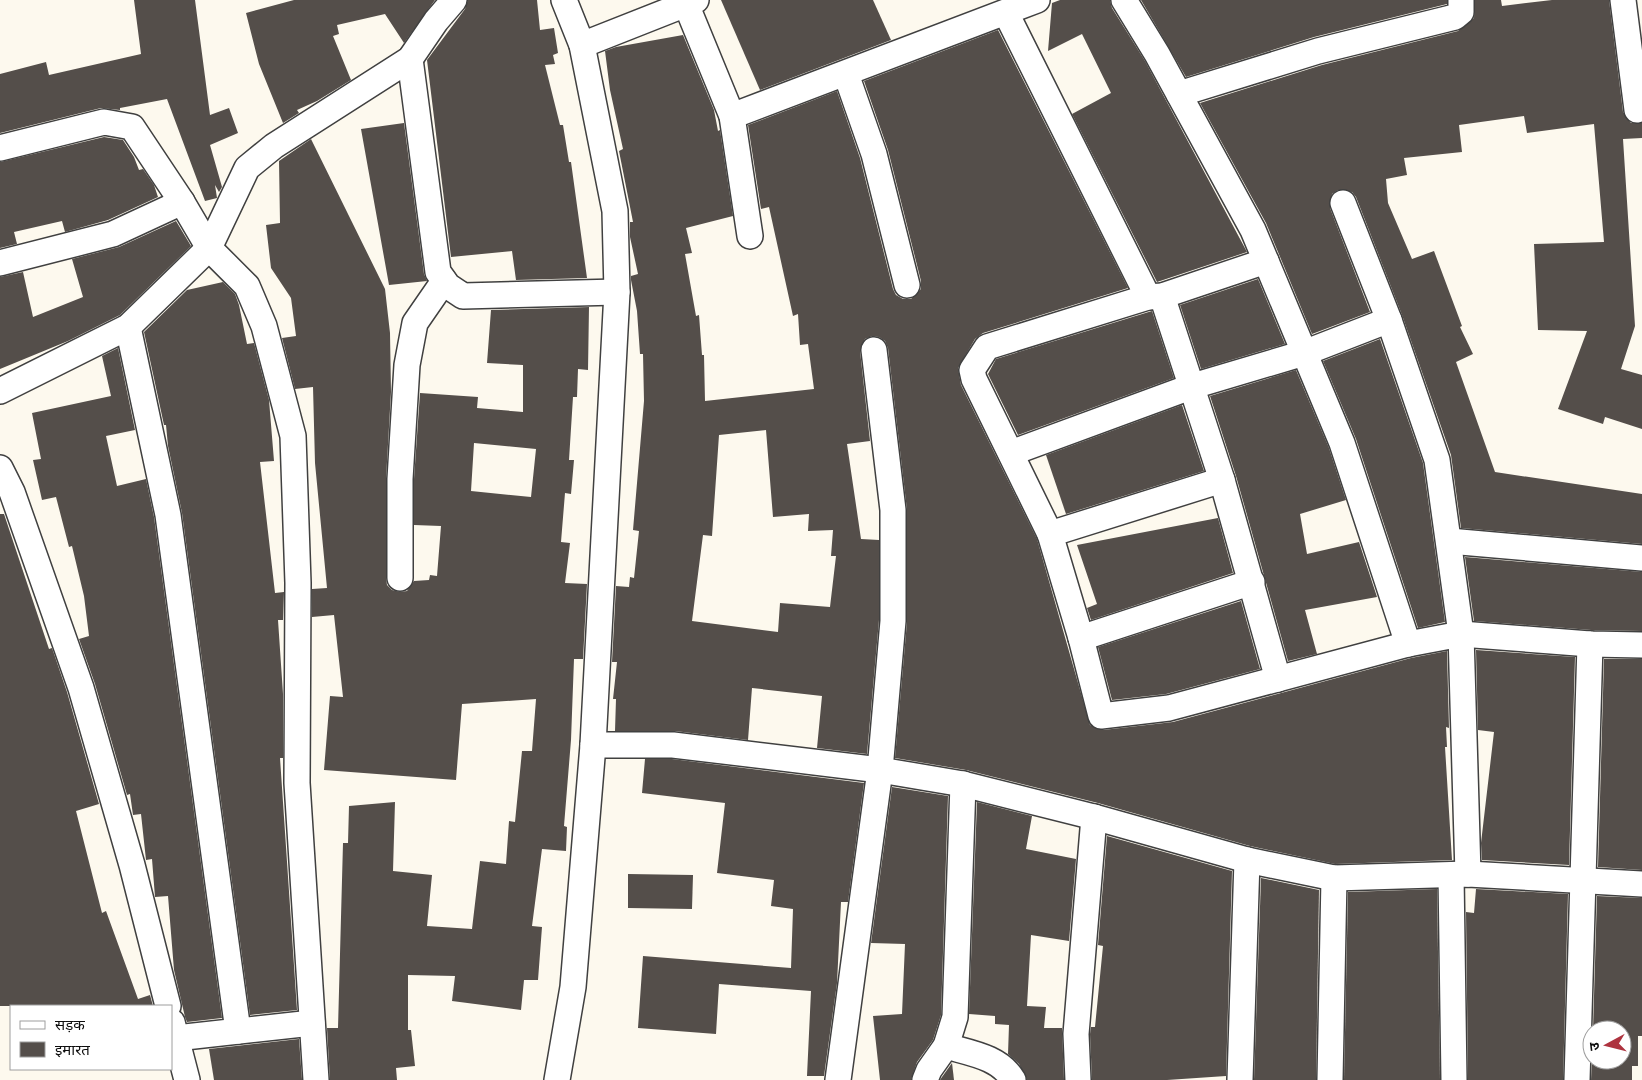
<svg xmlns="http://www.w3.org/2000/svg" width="1642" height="1080" viewBox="0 0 1642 1080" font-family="Bitter,'Noto Sans Devanagari',serif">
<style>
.building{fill:#544e4a;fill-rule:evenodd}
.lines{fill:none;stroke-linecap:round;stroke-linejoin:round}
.street-casing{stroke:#404040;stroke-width:28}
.street{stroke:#fff;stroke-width:25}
</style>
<rect width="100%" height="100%" fill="#fdf9ee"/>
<g class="building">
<polygon points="134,0 195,0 210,115 229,108 238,133 210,145 222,187 219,192 215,185 217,198 205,201 167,99 120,108 120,110 101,108 0,133 0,74 46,62 49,75 141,54"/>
<polygon points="294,0 435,0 404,43 385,14 337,25 339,34 333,36 351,80 317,101 297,110 299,113 283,123 259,64 246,13"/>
<polygon points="468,0 537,0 540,30 554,28 558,53 553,55 555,64 545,65 560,125 563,125 569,162 571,162 587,278 516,280 512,251 451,257 427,60 465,9"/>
<polygon points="721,0 873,0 891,40 760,90"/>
<polygon points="1060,0 1110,0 1112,8 1145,61 1247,252 1157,282 1072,114 1111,93 1082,34 1048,51 1052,3"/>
<polygon points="1141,0 1447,0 1447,4 1314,37 1186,77"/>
<polygon points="1475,0 1501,0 1502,6 1552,0 1609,0 1623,112 1631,123 1642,123 1642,138 1623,139 1635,326 1621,369 1642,375 1642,429 1605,417 1603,424 1558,409 1587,331 1538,330 1534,244 1604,242 1594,124 1527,133 1524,116 1459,125 1462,152 1404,158 1407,175 1386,179 1388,203 1412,259 1434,251 1462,326 1460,327 1473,354 1456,362 1495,472 1642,494 1642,544 1461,528 1451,455 1402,315 1356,197 1352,192 1338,190 1332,194 1330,208 1370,312 1312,334 1266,223 1200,103 1322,65 1458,31 1474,18"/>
<path d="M998,30l130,258 -145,45 -8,6 -17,29 3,17 76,154 53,186 13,5 70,-8 238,-64 36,-7 2,77 -3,-1 1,20h-2l7,113 -117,4 -85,-18 -152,-43 -132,-33 -71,-12 12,-136v-112l-19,-162 -3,-7 -6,-4 -7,-1 -7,3 -5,12 10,90 -23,3 14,95 18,1v80l-12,134 -50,-6 5,-52 -70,-8 -4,52 -73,-9h-60l1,-32h-3l4,-37h-5l4,-76 13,1 1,-10 4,1 5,-47 -6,-1 11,-129 -1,-47h-3l-3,-43 -6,-31v-4l7,-2 -8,-37v-15h3l-14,-71 4,-2 -13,-59 -5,-39 11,-4 67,-12 31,75 4,21 2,-1 13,86 -47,12 6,25 -7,1 11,62 3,-1 3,40h2l1,46 109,-12 -6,-45 -8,1 -2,-31 -5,2 -24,-109 -8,2 -13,-84 89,-34 23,67 33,131 3,6 7,4h8l10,-10v-8l-33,-131 -24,-69zM766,430l7,87 36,-3 -1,17 25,-1 -2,26h5l-6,51 -50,-4 -2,29 -86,-11 11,-86 9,1 7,-101z"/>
<polygon points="404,123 424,274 427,281 389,285 361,129"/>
<polygon points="104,137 123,140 134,157 139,170 143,169 154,185 158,197 108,220 65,232 62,221 14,232 17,244 0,248 0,162"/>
<path d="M311,139l74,150 5,44 1,59 -5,87v99l1,7 5,5 8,2 7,-1 7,-10 15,-1 1,-5 7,1 4,-50 -27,-1v-46l6,-86 58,4 -1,11 46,4v-47l-36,-2 4,-53 98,-3 -1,63 -10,-1 -1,28h-4l-4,63h5l-3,34 -6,-1 -4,49 9,1 -5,40 22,1 -4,75h-9l-3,81 -7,86 3,1 -1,24 -24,-2 -10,77 10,1 -4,53h-14l-3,30 -69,-9 3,-25 -47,-1v55h3l4,36 -19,2 1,12h-67l-3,-52h11l5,-185h5l1,-37 46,-4 -2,69 39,4 -5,51 45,3 8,-68 26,3 3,-43 6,1 7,-71h10l4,-52 -74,5 -6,76 -132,-10 6,-74 13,1 -9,-82 -22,2v-28l15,-1 -12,-125 -2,-76 -18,2 -13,-51 14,-2 -5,-38 -20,-30 -5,-43 14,-2 -1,-62zM474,443l62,6 -5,48 -60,-6z"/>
<polygon points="176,221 191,246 120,315 68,341 0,369 0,277 23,272 33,317 83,297 72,259 119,247"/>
<polygon points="1258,279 1285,344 1201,369 1180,305"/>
<polygon points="223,282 235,294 239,305 247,344 254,343 269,400 274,461 260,462 275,593 284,592 283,620 278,620 283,694 283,758 280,758 297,1010 250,1015 182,513 168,446 166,425 164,425 144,332 187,290"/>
<polygon points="1152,311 1174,378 1018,435 988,374 996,359"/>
<polygon points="1380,339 1423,463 1445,622 1418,628 1356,439 1323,361"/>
<polygon points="118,348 135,430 106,436 117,486 146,479 154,517 222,1018 187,1022 185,1017 174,970 168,896 155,897 152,859 146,860 141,814 133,815 130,794 127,795 95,684 79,639 89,636 84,596 72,546 69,547 56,497 42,500 33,460 41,459 32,413 111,396 102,356"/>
<polygon points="1296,370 1329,448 1346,500 1300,514 1307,554 1359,542 1377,597 1305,610 1317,654 1288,661 1236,476 1210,396"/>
<polygon points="1182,405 1204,471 1066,514 1046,455"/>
<polygon points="0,514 4,514 49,649 52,648 67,692 99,804 76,811 102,913 106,911 138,999 150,995 153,1006 0,1006"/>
<polygon points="1218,518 1233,573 1091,620 1087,608 1097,604 1077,545"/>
<polygon points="1465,557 1642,572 1642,631 1591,630 1474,621"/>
<polygon points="1241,601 1260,669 1166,694 1112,700 1098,647"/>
<polygon points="1476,650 1575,657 1569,865 1482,860 1481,843 1494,732 1478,730"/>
<polygon points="1604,659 1642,659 1642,870 1598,867"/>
<polygon points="645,759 672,759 864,783 848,902 841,902 837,983 824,1076 807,1076 811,991 719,984 716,1034 638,1028 643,956 791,968 793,909 771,906 774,880 717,873 725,803 642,793"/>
<polygon points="892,787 948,796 941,1015 933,1040 917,1062 911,1080 880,1080 873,1016 902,1014 905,944 871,943"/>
<polygon points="977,802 1032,816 1026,849 1076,859 1069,941 1031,935 1027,1006 1046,1007 1044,1028 1062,1028 1064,1080 1027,1080 1019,1064 1008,1054 1009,1025 995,1024 995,1016 969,1014"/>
<polygon points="1107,836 1232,871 1226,1076 1167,1080 1092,1080 1090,1034 1091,1027 1095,1027 1103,946 1098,945"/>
<polygon points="628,874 693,875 692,909 628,908"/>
<polygon points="1261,878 1319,890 1316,1080 1254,1080"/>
<polygon points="1437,889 1440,1080 1344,1080 1348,892"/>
<polygon points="1476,889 1568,894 1563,1080 1468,1080 1466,912 1474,913"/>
<polygon points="1597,896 1642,898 1642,1036 1638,1036 1638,1066 1632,1066 1632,1080 1591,1080 1592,1059 1622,1060 1622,1030 1593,1030"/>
<polygon points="299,1039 302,1080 214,1080 209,1049"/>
<polygon points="952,1063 954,1080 940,1080 942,1077"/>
</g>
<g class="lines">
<g class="street-casing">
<g id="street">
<polyline points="1124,0 1157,54 1253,230 1342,443 1408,644"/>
<polyline points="1623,0 1637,110"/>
<polyline points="686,4 732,116 750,236"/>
<polyline points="1006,13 1148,297"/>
<polyline points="582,45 696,0"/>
<polyline points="410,59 438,272 448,286 463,296 617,292"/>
<polyline points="846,74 874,154 907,285"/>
<polyline points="1179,94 1318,51 1455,17 1461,12 1461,0"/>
<polyline points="732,116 1037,0"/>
<polyline points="0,148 104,122 132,127 182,202 209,248 247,286 264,326 293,436 298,583 297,783 316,1080"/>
<polyline points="1343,203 1389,320 1437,460 1461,634 1468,874"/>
<polyline points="1266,261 1162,296 1148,297 987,347 972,370 974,379 1050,534 1081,638 1101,716 1169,708 1408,644 1461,634 1590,644 1642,645"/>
<polyline points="0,263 113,234 182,202"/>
<polyline points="1162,296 1222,480 1278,679"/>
<polyline points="128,327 168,515 238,1031"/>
<polyline points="0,391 128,327 209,248 247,168 274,146 410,59 436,21 454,0"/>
<polyline points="1011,453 1193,386 1304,353 1389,320"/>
<polyline points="0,468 12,492 81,688 132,865 168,1006"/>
<polyline points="1050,534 1222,480"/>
<polyline points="1449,541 1642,558"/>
<polyline points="400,578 400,479 407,365 415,323 444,281"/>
<polyline points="1081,638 1252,582"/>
<polyline points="593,745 673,745 880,770 963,784 1094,817 1247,860 1334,878 1468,874 1642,884"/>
<polyline points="1451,875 1454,1080"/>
<polyline points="172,1022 187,1080"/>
<polyline points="176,1038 312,1023"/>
<path d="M946,1046c24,7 54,11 67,34"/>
<polyline points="557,1080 573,987 593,745 617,292 615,211 582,45 564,0"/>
<polyline points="838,1080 880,770 893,621 893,510 874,350"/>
<polyline points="925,1080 929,1070 946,1046 955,1017 963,784"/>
<polyline points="1078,1080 1076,1034 1094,817"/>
<polyline points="1240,1080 1247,860"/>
<polyline points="1330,1080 1334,878"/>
<polyline points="1577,1080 1590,644"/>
</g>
</g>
<use href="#street" class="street"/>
</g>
<rect x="10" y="1005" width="162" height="65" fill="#ffffff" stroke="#9e9e9e"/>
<rect x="20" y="1021" width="25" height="8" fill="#ffffff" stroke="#9e9e9e"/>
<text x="55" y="1030" font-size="15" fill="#0d0d0d">सड़क</text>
<rect x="20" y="1042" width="25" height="15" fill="#544e4a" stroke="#9e9e9e"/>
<text x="55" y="1055" font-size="15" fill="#0d0d0d">इमारत</text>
<g transform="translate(1607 1045) rotate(263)"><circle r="24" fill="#ffffff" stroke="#9e9e9e"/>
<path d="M0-4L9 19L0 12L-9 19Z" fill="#ae333f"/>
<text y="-8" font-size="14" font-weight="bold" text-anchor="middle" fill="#0d0d0d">उ</text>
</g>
</svg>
